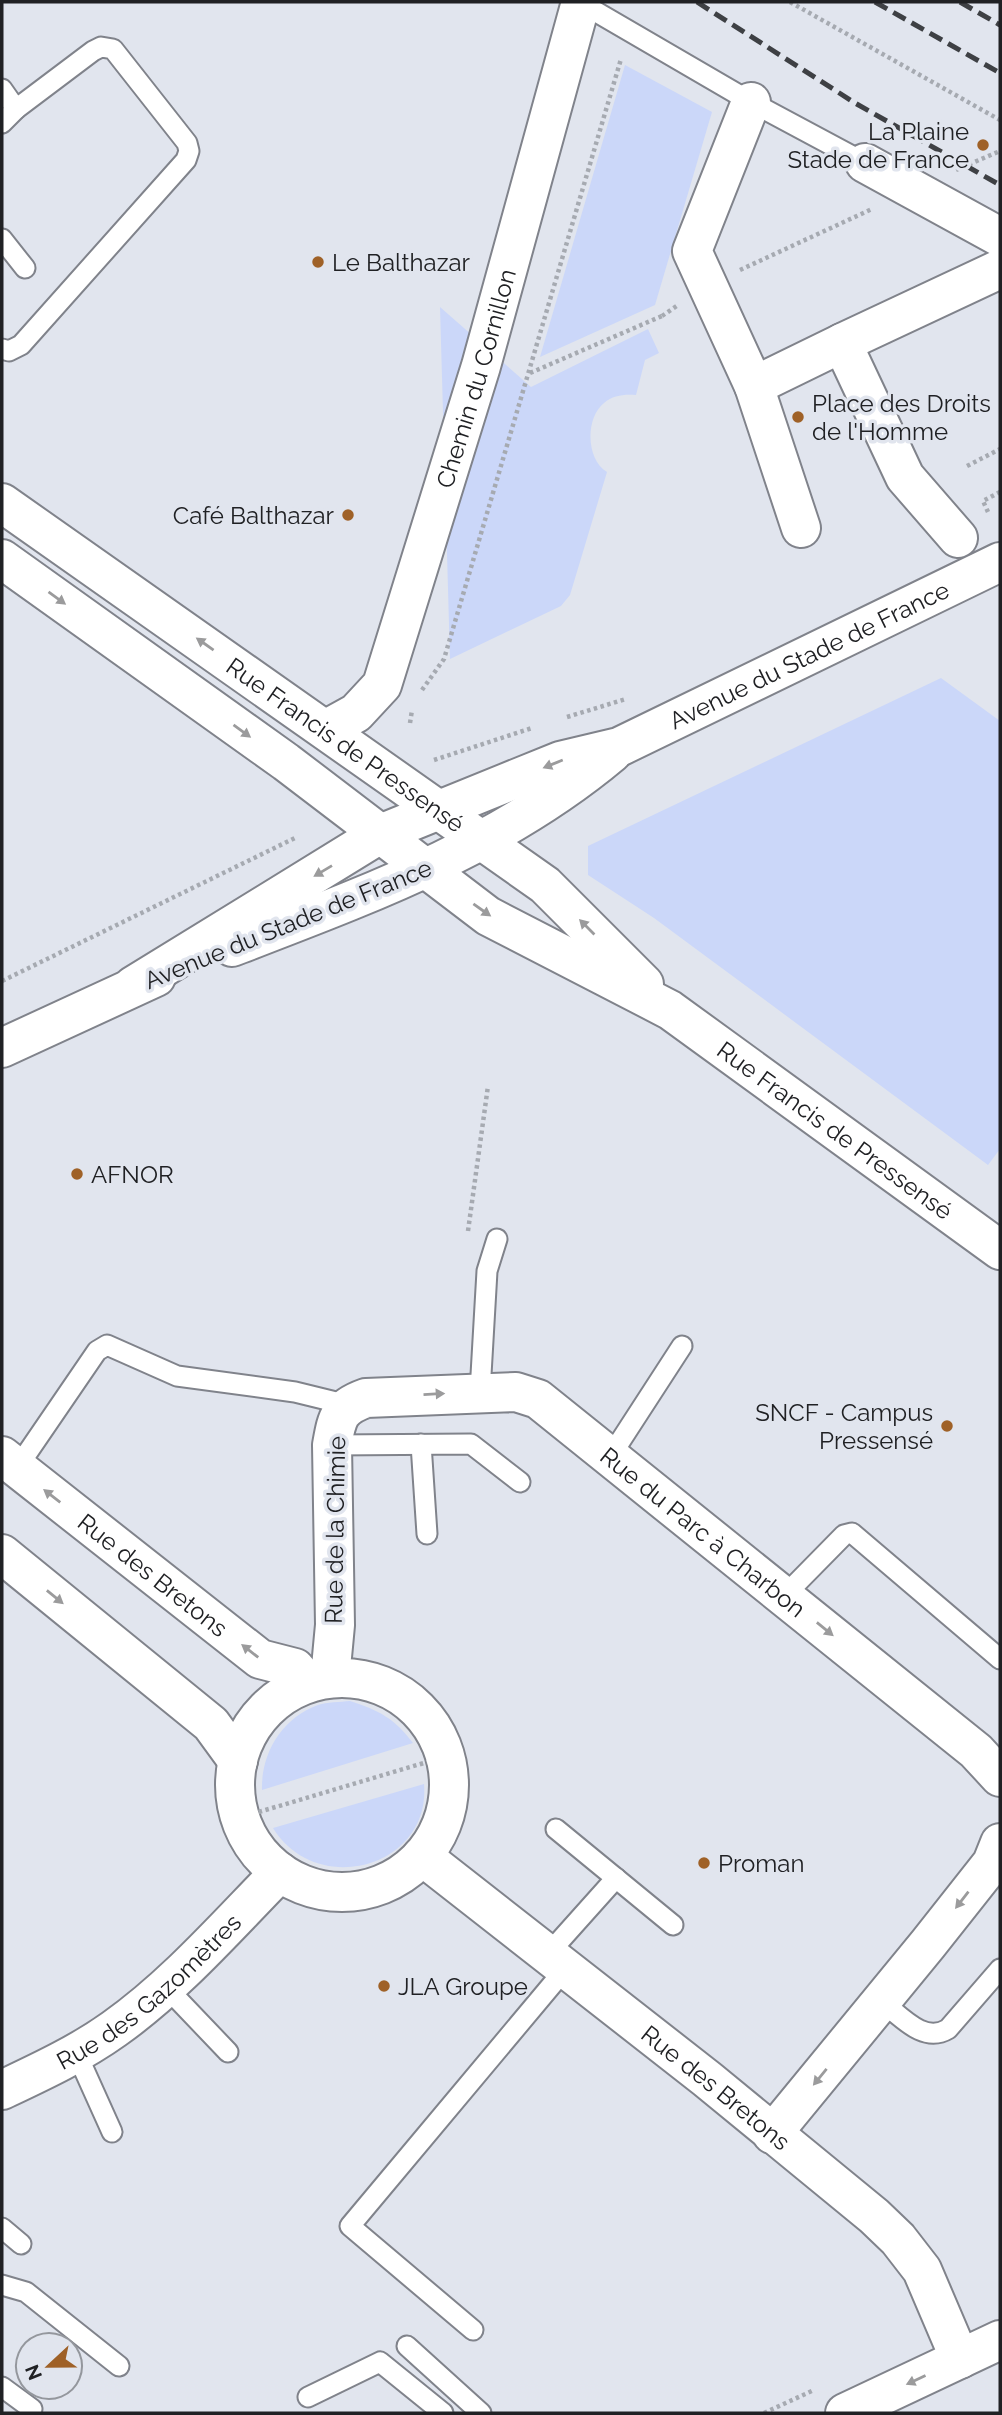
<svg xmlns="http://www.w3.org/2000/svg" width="1002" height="2415" viewBox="0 0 1002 2415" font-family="Raleway,sans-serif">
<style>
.green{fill:#cbd7f9}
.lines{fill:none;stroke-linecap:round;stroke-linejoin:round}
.lane-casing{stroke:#80838b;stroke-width:23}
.street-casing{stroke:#80838b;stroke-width:42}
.secondary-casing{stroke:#80838b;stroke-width:42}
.primary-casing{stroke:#80838b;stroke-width:42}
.path{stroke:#a6aab1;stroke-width:4.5;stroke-dasharray:3.5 3.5;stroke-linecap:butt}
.lane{stroke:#fff;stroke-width:19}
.street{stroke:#fff;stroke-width:38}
.secondary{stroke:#fff;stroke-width:38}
.primary{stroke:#fff;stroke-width:38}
.rail{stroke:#3e4044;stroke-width:5;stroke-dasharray:14 7;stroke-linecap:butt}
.path-bridge{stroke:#a6aab1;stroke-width:4.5;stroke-dasharray:3.5 3.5;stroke-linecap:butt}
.oneway{fill:#9b9b9c}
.poi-dot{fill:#9f6127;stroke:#e1e5ee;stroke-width:2.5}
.labels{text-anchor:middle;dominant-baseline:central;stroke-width:7;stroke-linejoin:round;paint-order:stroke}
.poi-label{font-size:24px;fill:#202124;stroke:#e1e5ee;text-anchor:start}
.street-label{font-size:24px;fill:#202124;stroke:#e1e5ee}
</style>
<rect width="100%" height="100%" fill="#e1e5ee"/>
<g class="green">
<polygon points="625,65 712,112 655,305 540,357"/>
<path d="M440,307l91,80 117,-58 11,24 -14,7 -9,35c-11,-1 -23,0 -32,8 -19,15 -18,57 3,69l-37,123 -9,11 -111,53z"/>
<polygon points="941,678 1000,721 1000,1149 988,1165 654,918 588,875 588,846"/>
<path d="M350,1701c29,9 45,18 63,42l-151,47c-1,-37 20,-72 56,-85 9,-3 22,-3 32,-4z"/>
<path d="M424,1784c7,83 -107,115 -151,44z"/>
</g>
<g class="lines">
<g class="lane-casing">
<g id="lane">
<polyline points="581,3 751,102 865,163"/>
<polyline points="2,89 16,109 93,51 101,47 113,49 187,143 189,151 186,160 21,345 9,351 2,349"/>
<polyline points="2,123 16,109"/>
<polyline points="2,239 25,268"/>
<polyline points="480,1392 487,1271 497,1239"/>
<polyline points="421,1444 427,1534"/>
<polyline points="332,1445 471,1444 520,1482"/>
<polyline points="610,1457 682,1346"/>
<polyline points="17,1468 97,1351 107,1345 177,1376 295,1392 348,1405"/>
<polyline points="784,1596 844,1535 852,1533 1000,1659"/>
<polyline points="556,1829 673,1925"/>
<polyline points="548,1954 616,1878"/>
<polyline points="165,1986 228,2052"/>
<path d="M881,2001c20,15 42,43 67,28l52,-60"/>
<polyline points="76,2052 112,2132"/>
<polyline points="2,2228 21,2244"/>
<polyline points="2,2285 26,2292 119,2366"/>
<polyline points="473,2330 350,2226 566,1968"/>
<polyline points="407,2346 481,2413"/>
<polyline points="2,2387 32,2409"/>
<polyline points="308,2397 380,2362 443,2413"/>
</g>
</g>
<g class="street-casing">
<g id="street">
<polyline points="751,102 692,251 754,386 842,343 905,477 958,538"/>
<polyline points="865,163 1000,237"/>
<polyline points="842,343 1000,269"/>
<polyline points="754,386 801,528"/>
<path id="s1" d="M327,729l29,-16 26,-28 99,-319 100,-364"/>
<path id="s2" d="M2,1456l258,203 35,9 13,15"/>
<polyline points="2,1554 211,1724 238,1761"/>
<path id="s3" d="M330,1678l5,-53 -3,-180c5,-27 6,-37 34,-47l150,-6 22,7 438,352 24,26"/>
<circle cx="342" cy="1785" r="107"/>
<path id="s4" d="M422,1856l285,223 167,137 24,23 24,31 38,89"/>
<path id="s5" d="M2,2090c38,-18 77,-36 112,-61 61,-43 114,-104 166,-157"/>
<polyline points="772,2134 928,1944 992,1863 1000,1843"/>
</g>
</g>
<g class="secondary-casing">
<g id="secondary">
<path id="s6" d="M2,503l543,382 99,99"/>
<path id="s7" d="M2,559l284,203 202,154 182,94 330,240"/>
<path d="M232,947c135,-52 268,-100 380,-194"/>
<path id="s8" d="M133,986l247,-152 180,-73 59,-14 381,-185"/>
<polyline points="2,1048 156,977"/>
</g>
</g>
<g class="primary-casing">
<polyline id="primary" points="845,2413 1000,2340"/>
</g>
<g class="path">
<polyline points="790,2 1000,120"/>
<polyline points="956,170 1000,151"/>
<polyline points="740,270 872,209"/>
<polyline points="662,316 678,305"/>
<polyline points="967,466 1000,449"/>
<polyline points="988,512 983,501 1000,492"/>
<polyline points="422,690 444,659 621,59"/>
<polyline points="567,717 626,699"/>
<polyline points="410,723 412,710"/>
<polyline points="434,760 532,728"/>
<polyline points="2,981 297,837"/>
<polyline points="468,1231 488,1086"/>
<polyline points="252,1814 434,1760"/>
<polyline points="764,2413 814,2390"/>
</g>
<use href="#lane" class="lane"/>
<use href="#street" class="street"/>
<use href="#secondary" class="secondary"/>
<use href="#primary" class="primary"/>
<g class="rail">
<polyline points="697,2 855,103 1000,185"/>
<polyline points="875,2 1000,73"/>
<polyline points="960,2 1000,25"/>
</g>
<polyline class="path-bridge" points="530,373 662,316"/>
</g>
<defs><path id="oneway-solid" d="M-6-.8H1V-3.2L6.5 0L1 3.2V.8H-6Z" transform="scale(1.75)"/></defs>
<g class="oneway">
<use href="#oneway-solid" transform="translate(57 598) rotate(36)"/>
<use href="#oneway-solid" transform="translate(205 644) rotate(-145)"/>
<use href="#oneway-solid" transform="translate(242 731) rotate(36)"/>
<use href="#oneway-solid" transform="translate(553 764) rotate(158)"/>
<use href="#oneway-solid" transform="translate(323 871) rotate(149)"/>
<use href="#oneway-solid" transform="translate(482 910) rotate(35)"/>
<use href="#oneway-solid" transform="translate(587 927) rotate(-135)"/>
<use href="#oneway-solid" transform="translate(434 1394) rotate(-3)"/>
<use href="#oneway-solid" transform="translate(52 1496) rotate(-142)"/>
<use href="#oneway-solid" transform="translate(55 1597) rotate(39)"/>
<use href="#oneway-solid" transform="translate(825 1629) rotate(39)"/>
<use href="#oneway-solid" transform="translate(250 1651) rotate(-142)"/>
<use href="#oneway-solid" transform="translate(962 1900) rotate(128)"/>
<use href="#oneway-solid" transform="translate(820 2077) rotate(129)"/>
<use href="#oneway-solid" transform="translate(916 2380) rotate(155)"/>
</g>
<g class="poi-dot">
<circle cx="983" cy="145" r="7"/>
<circle cx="318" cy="262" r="7"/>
<circle cx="798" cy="417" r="7"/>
<circle cx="348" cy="515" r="7"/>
<circle cx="77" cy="1174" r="7"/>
<circle cx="947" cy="1426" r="7"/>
<circle cx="704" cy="1863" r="7"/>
<circle cx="384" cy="1986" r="7"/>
</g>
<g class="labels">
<g class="poi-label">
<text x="969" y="131" text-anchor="end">La Plaine<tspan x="969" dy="28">Stade de France</tspan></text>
<text x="332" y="262">Le Balthazar</text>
<text x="812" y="403">Place des Droits<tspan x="812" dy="28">de l'Homme</tspan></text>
<text x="334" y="515" text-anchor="end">Café Balthazar</text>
<text x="91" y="1174">AFNOR</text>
<text x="933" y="1412" text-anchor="end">SNCF - Campus<tspan x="933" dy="28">Pressensé</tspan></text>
<text x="718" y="1863">Proman</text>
<text x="398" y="1986">JLA Groupe</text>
</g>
<g class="street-label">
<text stroke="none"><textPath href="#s1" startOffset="392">Chemin du Cornillon</textPath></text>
<text stroke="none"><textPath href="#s8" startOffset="756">Avenue du Stade de France</textPath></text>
<text stroke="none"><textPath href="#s6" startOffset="420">Rue Francis de Pressensé</textPath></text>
<text transform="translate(288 924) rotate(-22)">Avenue du Stade de France</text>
<text stroke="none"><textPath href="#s7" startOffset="1012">Rue Francis de Pressensé</textPath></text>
<text transform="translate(335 1530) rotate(-89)">Rue de la Chimie</text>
<text stroke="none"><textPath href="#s3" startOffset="681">Rue du Parc à Charbon</textPath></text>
<text stroke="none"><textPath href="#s2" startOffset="192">Rue des Bretons</textPath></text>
<text stroke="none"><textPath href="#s5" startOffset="178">Rue des Gazomètres</textPath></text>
<text stroke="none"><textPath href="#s4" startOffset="374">Rue des Bretons</textPath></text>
</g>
</g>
<rect width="1002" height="2415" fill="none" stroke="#202124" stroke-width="7"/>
<g transform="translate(49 2366) rotate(248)"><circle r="33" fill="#e1e5ee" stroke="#94979d" stroke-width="2"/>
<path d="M0-5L12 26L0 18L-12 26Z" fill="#9f6127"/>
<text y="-10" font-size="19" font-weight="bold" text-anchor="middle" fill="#202124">N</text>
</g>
</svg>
